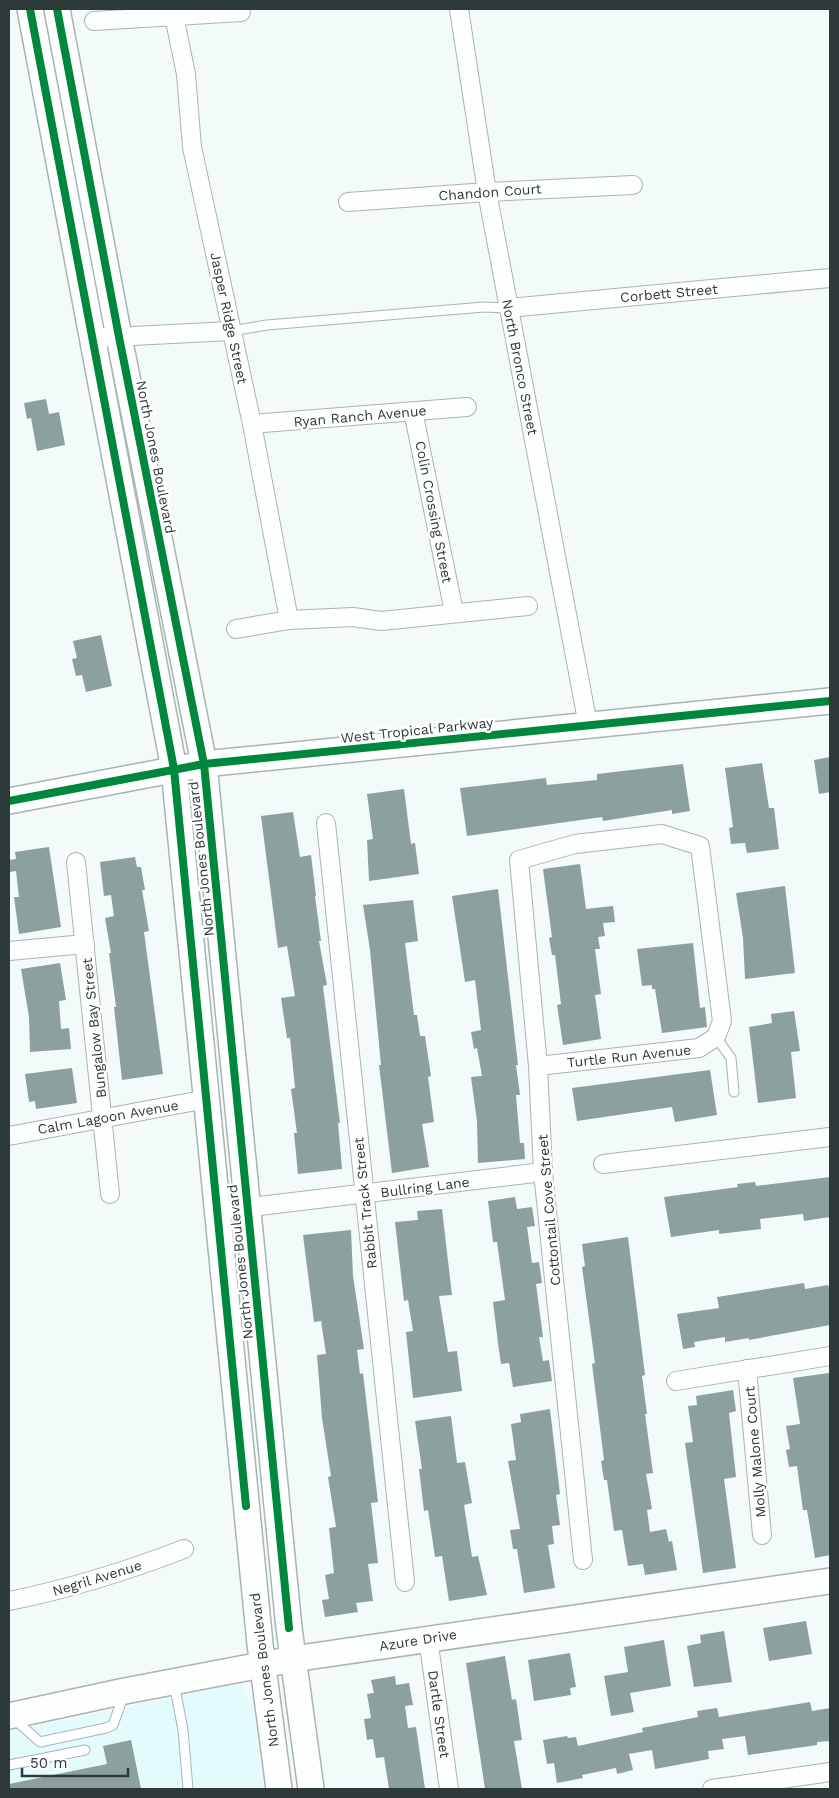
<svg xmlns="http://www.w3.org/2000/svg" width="839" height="1798" viewBox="0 0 839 1798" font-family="'Work Sans',sans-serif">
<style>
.built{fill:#e3fcfb}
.building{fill:#8ca0a0}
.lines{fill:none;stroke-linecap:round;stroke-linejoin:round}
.lane-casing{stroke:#aab3b3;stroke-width:11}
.street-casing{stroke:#aab3b3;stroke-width:20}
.secondary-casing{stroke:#aab3b3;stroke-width:28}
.lane{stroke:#fdfefe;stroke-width:9}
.street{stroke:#fdfefe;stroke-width:18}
.secondary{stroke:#fdfefe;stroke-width:25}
.cycleway-casing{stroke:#fff;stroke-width:11}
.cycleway{stroke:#00873e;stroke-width:8}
.labels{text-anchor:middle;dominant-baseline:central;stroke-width:5;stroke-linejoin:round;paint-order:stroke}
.street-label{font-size:14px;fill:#2e3939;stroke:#fff}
</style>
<rect width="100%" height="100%" fill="#f2fafa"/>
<polygon class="built" points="239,1683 252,1703 263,1789 9,1789 9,1732"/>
<g class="building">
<polygon points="46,399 49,414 59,412 65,445 37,451 31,418 27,419 24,403"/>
<polygon points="101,635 112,686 86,692 82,675 76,676 72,659 77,658 73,641"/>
<polygon points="830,757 830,792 819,794 814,760"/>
<polygon points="762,763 769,808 774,808 779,849 747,853 745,843 731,844 729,828 733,827 725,768"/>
<polygon points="683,764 690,811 672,814 672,810 603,821 602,817 467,836 460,788 546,778 547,785 597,780 597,774"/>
<polygon points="404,789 411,844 415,843 419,874 369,881 367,840 373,839 367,794"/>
<polygon points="293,812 300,857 311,855 316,896 315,896 321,941 319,941 327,985 323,986 340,1123 338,1123 342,1169 298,1174 294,1133 297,1133 291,1089 295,1088 290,1038 287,1038 281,998 295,996 287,946 278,948 261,816"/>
<polygon points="49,847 61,927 19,934 14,897 19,897 16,871 10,872 9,860 16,859 15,852"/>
<polygon points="135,857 137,867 141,867 145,890 142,890 149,931 144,932 163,1074 122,1080 114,1007 116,1007 109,953 111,953 105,918 114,916 111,895 104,896 100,862"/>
<polygon points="580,864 586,909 613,906 615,922 603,923 605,936 598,937 600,949 595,949 601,994 595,995 601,1039 563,1045 557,1005 561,1004 555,955 552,955 549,938 552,937 543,869"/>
<polygon points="785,886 795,973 745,979 743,938 736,893"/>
<polygon points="498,889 518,1065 516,1065 520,1095 516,1095 520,1143 524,1143 525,1159 478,1163 477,1121 471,1077 482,1076 477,1048 474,1049 471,1032 481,1030 475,980 465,982 452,896"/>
<polygon points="413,900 418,941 405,943 414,1015 417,1015 420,1036 425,1036 431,1076 428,1077 434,1122 422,1124 429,1167 392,1173 379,1065 381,1065 370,950 363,905"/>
<polygon points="693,943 700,1008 705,1007 707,1027 662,1033 655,989 652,989 652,985 642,986 637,949"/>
<polygon points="60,963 66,1000 59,1001 61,1029 69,1028 71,1049 30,1052 29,1017 21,969"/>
<polygon points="794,1011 800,1051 791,1052 796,1098 758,1103 749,1027 772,1023 771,1014"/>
<polygon points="72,1068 77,1103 36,1109 35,1101 29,1102 25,1074"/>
<polygon points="710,1070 717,1115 675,1122 672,1107 577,1121 572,1088"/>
<polygon points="830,1177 830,1217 804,1221 803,1214 760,1219 761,1229 719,1234 719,1230 671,1237 664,1197 738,1187 737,1184 755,1182 756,1186"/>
<polygon points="515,1197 517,1209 532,1207 535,1226 527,1227 532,1263 539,1262 542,1283 536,1284 543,1337 539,1337 543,1361 549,1360 552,1381 513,1387 509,1363 501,1364 498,1343 493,1302 505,1300 497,1242 493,1242 488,1201"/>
<polygon points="442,1209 452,1295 439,1296 448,1352 457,1351 462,1391 413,1398 406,1332 413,1331 408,1300 404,1301 395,1222 418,1220 417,1211"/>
<polygon points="351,1230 353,1276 364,1349 357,1350 360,1374 363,1373 378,1502 371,1503 378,1563 368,1564 373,1601 356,1603 358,1612 325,1617 322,1600 329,1599 325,1575 334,1573 329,1528 336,1527 328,1477 331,1476 322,1418 317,1355 326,1354 321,1321 314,1322 303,1235"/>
<polygon points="628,1237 645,1375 642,1376 647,1414 645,1414 653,1473 646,1474 652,1509 647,1510 650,1532 666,1529 669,1542 672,1541 677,1570 645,1575 643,1564 628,1566 622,1530 614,1531 607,1480 604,1480 601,1461 604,1460 592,1364 595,1363 582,1267 585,1266 582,1244"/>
<polygon points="804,1283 805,1289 828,1285 830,1290 830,1325 749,1340 749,1338 725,1342 725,1337 694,1342 695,1347 683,1349 677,1314 719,1308 717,1297"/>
<polygon points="829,1373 830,1555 815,1558 807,1510 803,1510 797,1466 789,1467 786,1450 790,1449 786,1426 800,1424 793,1378"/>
<polygon points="733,1390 736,1411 729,1413 736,1477 724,1479 736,1568 703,1573 685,1443 693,1442 688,1406 697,1405 696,1396"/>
<polygon points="550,1409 560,1494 556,1495 560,1525 552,1526 554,1544 548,1545 555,1588 524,1593 517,1549 513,1549 510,1530 520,1529 508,1461 516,1460 511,1424 521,1422 520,1414"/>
<polygon points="451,1416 457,1463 465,1462 472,1503 464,1505 472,1557 478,1556 487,1595 449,1601 442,1556 435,1557 428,1510 424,1511 419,1469 422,1469 415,1421"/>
<polygon points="806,1621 812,1654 769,1661 763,1628"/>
<polygon points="724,1631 732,1682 694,1687 687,1646 701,1643 700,1635"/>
<polygon points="664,1640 671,1686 630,1693 634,1712 611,1716 604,1676 628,1672 624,1647"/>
<polygon points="570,1653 576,1687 570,1688 571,1695 534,1701 528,1660"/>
<polygon points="505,1656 512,1700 516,1699 522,1740 514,1741 522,1789 485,1789 466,1663"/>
<polygon points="395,1676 396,1685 409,1683 413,1705 405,1706 408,1728 416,1727 425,1789 389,1789 384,1757 376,1758 373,1739 367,1740 364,1719 371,1718 367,1694 374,1693 371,1680"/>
<polygon points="810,1702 812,1711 830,1708 830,1741 817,1742 817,1745 748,1755 745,1736 722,1739 724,1749 708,1751 709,1759 655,1769 652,1750 629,1754 633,1770 617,1774 616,1768 582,1775 583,1778 557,1783 554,1763 547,1764 543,1740 567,1736 568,1738 576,1737 578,1746 643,1732 642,1728 698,1717 697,1711 717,1708 719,1717"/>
<polygon points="131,1740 141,1789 9,1789 9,1784 107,1764 103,1746"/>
</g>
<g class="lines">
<g class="lane-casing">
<g id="lane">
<polyline points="231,331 267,325 484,307 508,308"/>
<polyline points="716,1037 731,1058 734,1092"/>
<polyline points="174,1683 183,1730 188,1789"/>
<polyline points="14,1719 40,1742 106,1728 113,1725 124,1694"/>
<polyline points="9,1765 85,1750"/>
</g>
</g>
<g class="street-casing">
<g id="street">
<polyline points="459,9 487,192 588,725"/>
<polyline points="174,16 186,74 192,147 252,424 289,620"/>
<polyline points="94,21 241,12"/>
<polyline points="348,202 487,192 633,185"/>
<polyline points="508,308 830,278"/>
<polyline points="93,338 231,331"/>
<polyline points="413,411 454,612"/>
<polyline points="252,424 467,407"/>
<polyline points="236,629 289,620 353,617 381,621 528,606"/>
<polyline points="326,823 405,1582"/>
<polyline points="76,862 110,1194"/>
<polyline points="9,951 85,944"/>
<polyline points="538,1066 699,1048 716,1037 722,1021 700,846 662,834 575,844 519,860 538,1066 543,1172 583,1560"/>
<polyline points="9,1136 207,1099"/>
<polyline points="603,1164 830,1137"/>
<polyline points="217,1211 543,1172"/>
<polyline points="747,1369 762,1535"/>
<polyline points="676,1381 830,1356"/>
<path d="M9,1601c60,-12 118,-30 175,-52"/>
<polyline points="428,1638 449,1789"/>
<polyline points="712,1789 830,1772"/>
</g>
</g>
<g class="secondary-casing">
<g id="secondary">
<polyline points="30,9 174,769 260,1644 279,1789"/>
<polyline points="57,9 119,337 204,764 289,1628 311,1789"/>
<polyline points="9,801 204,764 830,701"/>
<polyline points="9,1716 125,1691 293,1659 830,1581"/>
</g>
</g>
<use href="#lane" class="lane"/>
<use href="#street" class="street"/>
<use href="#secondary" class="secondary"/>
<g class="cycleway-casing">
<g id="cycleway">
<polyline points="30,9 174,769 246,1506"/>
<polyline points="57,9 119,337 204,764 289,1628"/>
<polyline points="9,801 204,764 830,701"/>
</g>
</g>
<use href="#cycleway" class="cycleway"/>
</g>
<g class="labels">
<g class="street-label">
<text transform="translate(490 192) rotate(-4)">Chandon Court</text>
<text transform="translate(669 293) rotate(-5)">Corbett Street</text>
<text transform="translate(229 318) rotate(78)">Jasper Ridge Street</text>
<text transform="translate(520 367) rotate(79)">North Bronco Street</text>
<text transform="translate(360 416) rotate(-5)">Ryan Ranch Avenue</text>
<text transform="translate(156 457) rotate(79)">North Jones Boulevard</text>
<text transform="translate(434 512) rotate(79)">Colin Crossing Street</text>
<text transform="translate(417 730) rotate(-6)">West Tropical Parkway</text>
<text transform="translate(201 859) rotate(-96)">North Jones Boulevard</text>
<text transform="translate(94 1028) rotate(-96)">Bungalow Bay Street</text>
<text transform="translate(629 1056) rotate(-6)">Turtle Run Avenue</text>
<text transform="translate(108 1117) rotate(-10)">Calm Lagoon Avenue</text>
<text transform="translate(425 1187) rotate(-7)">Bullring Lane</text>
<text transform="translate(365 1203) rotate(-96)">Rabbit Track Street</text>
<text transform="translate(549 1210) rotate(-95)">Cottontail Cove Street</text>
<text transform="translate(240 1262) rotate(-96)">North Jones Boulevard</text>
<text transform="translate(755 1452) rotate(-95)">Molly Malone Court</text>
<text transform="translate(97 1578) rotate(-17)">Negril Avenue</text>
<text transform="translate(418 1640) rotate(-9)">Azure Drive</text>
<text transform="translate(264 1670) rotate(-97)">North Jones Boulevard</text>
<text transform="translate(439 1714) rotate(82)">Dartle Street</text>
</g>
</g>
<rect width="839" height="1798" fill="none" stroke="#2e3939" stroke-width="20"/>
<path d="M22 1768v8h106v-8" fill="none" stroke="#2e3939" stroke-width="2.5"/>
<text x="30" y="1768" font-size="15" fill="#2e3939" stroke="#ffffff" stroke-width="4" paint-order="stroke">50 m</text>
</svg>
